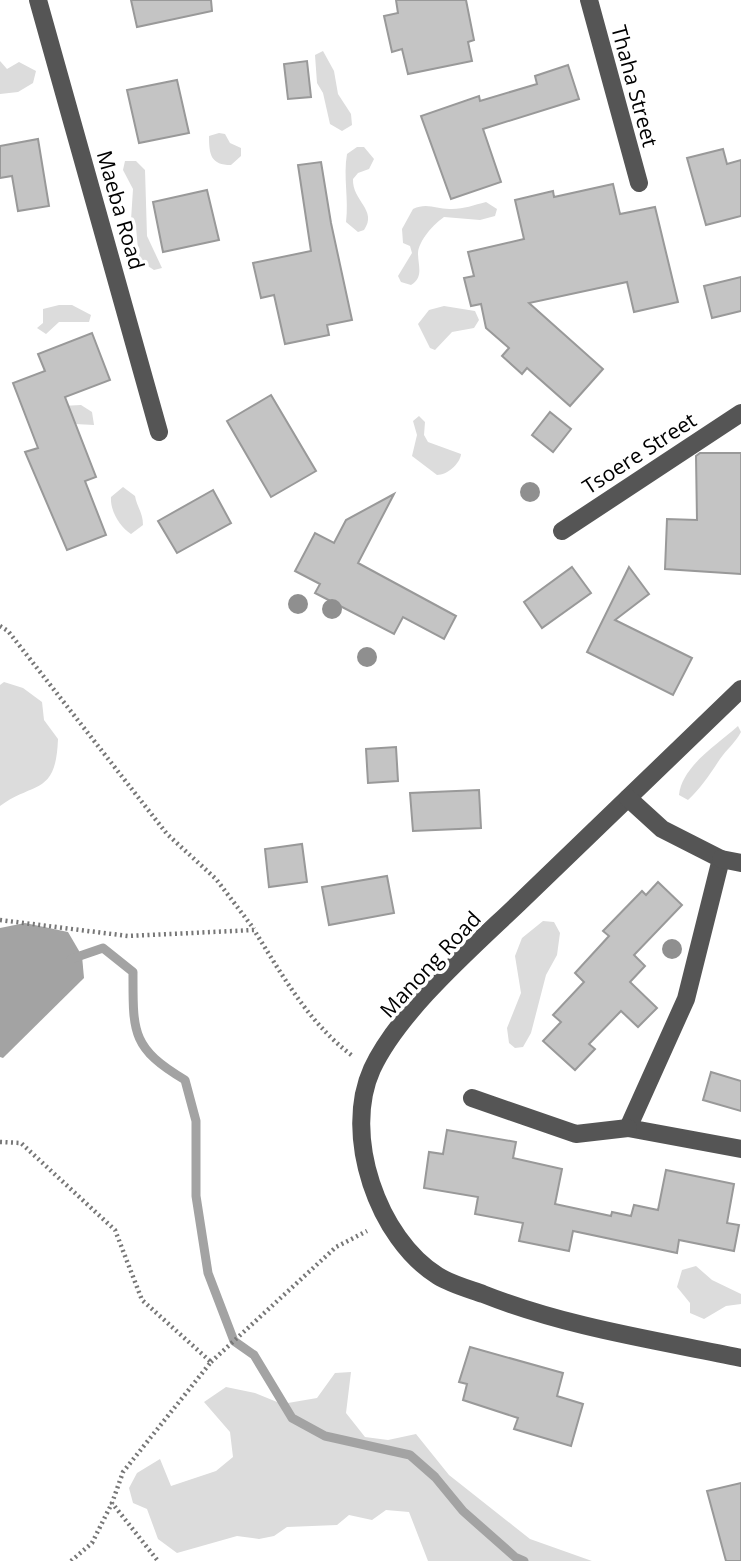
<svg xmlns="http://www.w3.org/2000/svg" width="741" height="1561" viewBox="0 0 741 1561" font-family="'Open Sans',sans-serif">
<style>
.green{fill:#dcdcdc}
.water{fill:#a3a3a3}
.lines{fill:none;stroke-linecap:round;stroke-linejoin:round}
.stream{stroke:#a3a3a3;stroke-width:9}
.building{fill:#c4c4c4;stroke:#999;stroke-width:2}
.path{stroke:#777;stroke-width:4.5;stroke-dasharray:2 3.5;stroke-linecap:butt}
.minor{stroke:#555;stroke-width:18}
.tree{fill:#8f8f8f}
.labels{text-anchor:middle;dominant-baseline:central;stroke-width:7;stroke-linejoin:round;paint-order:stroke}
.street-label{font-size:21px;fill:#000;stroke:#fff}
</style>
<rect width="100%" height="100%" fill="#fff"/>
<g class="green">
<polygon points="323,51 334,71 338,94 351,114 352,125 342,131 330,124 323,93 317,83 315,55"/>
<polygon points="0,61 7,69 19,62 36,71 33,83 18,92 0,94"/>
<path d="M219,133l6,1 5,9 11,5v8l-10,9c-20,0 -22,-10 -22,-29z"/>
<path d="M357,147h7l10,12 -5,10 -11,4 -5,6c-1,22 25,31 11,51l-6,2 -12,-10c3,-23 -3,-45 1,-68z"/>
<polygon points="125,161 136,161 145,170 147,236 162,268 154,270 139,260 136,227 131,220 133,189 123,170"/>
<path d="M486,202l11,7 -2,7 -15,4 -36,-3c-10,7 -25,23 -26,36 0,13 6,24 -7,32l-10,-3 -3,-6 14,-23 -2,-7 -7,-3 -1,-14 11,-20c15,-7 24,1 39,0 12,0 22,-4 34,-7z"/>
<polygon points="59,305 72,305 91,315 89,322 59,322 46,334 37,328 43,323 43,309"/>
<polygon points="444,306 475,311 479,320 474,328 452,332 435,350 430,348 418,324 429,310"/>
<polygon points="81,405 92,412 94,425 75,424 61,406"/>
<path d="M419,416l6,6 -1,13 4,7 33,12c-1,10 -14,21 -24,21l-25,-19 5,-21 -4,-14z"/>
<path d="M123,487l12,9c2,11 8,17 8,29l-12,9c-11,-7 -21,-23 -20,-37z"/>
<path d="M4,682l19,6 19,14 2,18 14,19c-2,57 -24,42 -58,67v-121z"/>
<path d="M738,726l3,6c-6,11 -14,17 -21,27 -10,15 -19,29 -32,41l-9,-5c3,-29 39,-51 59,-69z"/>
<polygon points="543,921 554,922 560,933 557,955 546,975 531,1033 523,1047 515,1048 509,1043 507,1028 521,993 515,956 522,938"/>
<polygon points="696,1266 712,1280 741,1294 741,1304 726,1306 704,1319 690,1313 690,1303 677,1287 682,1270"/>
<polygon points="351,1372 346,1413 365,1437 388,1440 416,1434 449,1475 530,1539 592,1561 428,1561 409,1512 386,1510 372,1520 349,1515 337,1525 287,1527 274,1536 259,1539 237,1536 177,1553 158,1539 147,1509 133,1503 129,1488 137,1473 160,1459 171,1486 216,1471 233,1457 230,1432 204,1402 226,1387 255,1393 282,1404 317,1398 335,1373"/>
</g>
<polygon class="water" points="25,923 68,932 82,956 84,978 3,1058 0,1057 0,928"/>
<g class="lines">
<path class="stream" d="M71,959l32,-11 30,24c0,60 -2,76 52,108l11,41v75l12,77 26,68 20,14 38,63 33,18 85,19 25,22 28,34 52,46 9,4"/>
</g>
<g class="building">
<polygon points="131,0 211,0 212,11 137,27"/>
<polygon points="396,0 466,0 474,40 468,42 472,61 408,74 402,49 392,52 384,16 398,13"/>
<polygon points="307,61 311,97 288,99 284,64"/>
<polygon points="568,65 579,99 483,129 501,182 451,199 421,116 479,96 480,101 537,84 535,76"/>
<polygon points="177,80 189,133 139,143 127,90"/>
<polygon points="38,139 49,206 18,211 12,176 0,178 0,146"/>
<polygon points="723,149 727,164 741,160 741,216 706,225 687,158"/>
<polygon points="321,162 331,223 352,320 327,325 329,335 285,344 274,295 261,298 253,263 311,251 298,165"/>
<polygon points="613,184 620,214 655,207 678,302 634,312 627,282 529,303 603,369 570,406 527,368 522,374 502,356 509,348 486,328 481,304 471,306 464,278 474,276 468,252 524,239 515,200 553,191 554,197"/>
<polygon points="207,190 219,240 163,252 153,202"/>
<polygon points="741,277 741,311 712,318 704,286"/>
<polygon points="92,333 110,380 65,397 96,477 85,481 106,535 67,550 25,452 38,448 13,383 45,371 38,354"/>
<polygon points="271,395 316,471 271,497 227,421"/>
<polygon points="550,412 571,429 553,452 532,435"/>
<polygon points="700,453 741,453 741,574 665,569 667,519 697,520 696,456"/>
<polygon points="213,490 231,523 177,553 158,521"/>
<polygon points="394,494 358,563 456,616 444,639 403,617 394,634 315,593 320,584 295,571 315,533 334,543 346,520"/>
<polygon points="572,567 591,593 542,628 524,602"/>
<polygon points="629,567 649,594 615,620 692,658 673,695 587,652"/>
<polygon points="396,747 398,781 368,783 366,749"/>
<polygon points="479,790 481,828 413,831 410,793"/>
<polygon points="302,844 307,882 269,887 265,849"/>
<polygon points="387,876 394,913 329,925 322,887"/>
<polygon points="658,882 682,905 634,955 645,966 630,982 657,1008 638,1027 621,1011 589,1044 595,1049 575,1070 543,1041 561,1022 553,1015 584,982 575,973 609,936 603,931 642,891 646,895"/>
<polygon points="711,1072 741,1081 741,1111 703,1100"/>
<polygon points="447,1130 516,1142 513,1158 562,1169 555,1204 611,1216 612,1212 631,1216 634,1205 658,1210 666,1170 734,1184 727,1223 739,1225 734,1251 679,1240 677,1253 573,1231 569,1251 519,1241 523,1223 475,1214 478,1197 424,1188 429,1152 443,1154"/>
<polygon points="470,1347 563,1373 557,1396 583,1404 571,1446 514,1429 518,1418 463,1400 467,1384 459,1382"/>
<polygon points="741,1483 741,1561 726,1561 707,1491"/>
</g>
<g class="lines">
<g class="path">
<polyline points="0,626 8,631 167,834 216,879 254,929"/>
<path d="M0,920l128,16 126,-6c29,46 55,94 100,127"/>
<polyline points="0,1142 21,1143 115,1230 142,1300 211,1362 123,1472 112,1503 158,1561"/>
<polyline points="211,1362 336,1247 367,1231"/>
<polyline points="71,1561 92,1543 112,1503"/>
</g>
<g class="minor">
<polyline points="38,0 159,432"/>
<polyline points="589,0 639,183"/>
<polyline points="562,531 741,413"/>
<path d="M741,689c-74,71 -148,143 -222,214 -47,45 -120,108 -147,166 -30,66 6,170 66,207 13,8 31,13 45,18 83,33 172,46 258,64"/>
<polyline points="628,798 662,829 721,859 686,999 628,1128 741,1149"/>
<polyline points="721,859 741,863"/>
<polyline points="472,1098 576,1134 628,1128"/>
</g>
</g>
<g class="tree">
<circle cx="530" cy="492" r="10"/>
<circle cx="298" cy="604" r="10"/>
<circle cx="332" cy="609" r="10"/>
<circle cx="367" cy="657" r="10"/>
<circle cx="672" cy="949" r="10"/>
</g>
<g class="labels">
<g class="street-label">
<text transform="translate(635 86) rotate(75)">Thaha Street</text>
<text transform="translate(121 210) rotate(74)">Maeba Road</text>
<text transform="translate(639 453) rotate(-33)">Tsoere Street</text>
<text transform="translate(430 964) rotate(-47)">Manong Road</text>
</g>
</g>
</svg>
